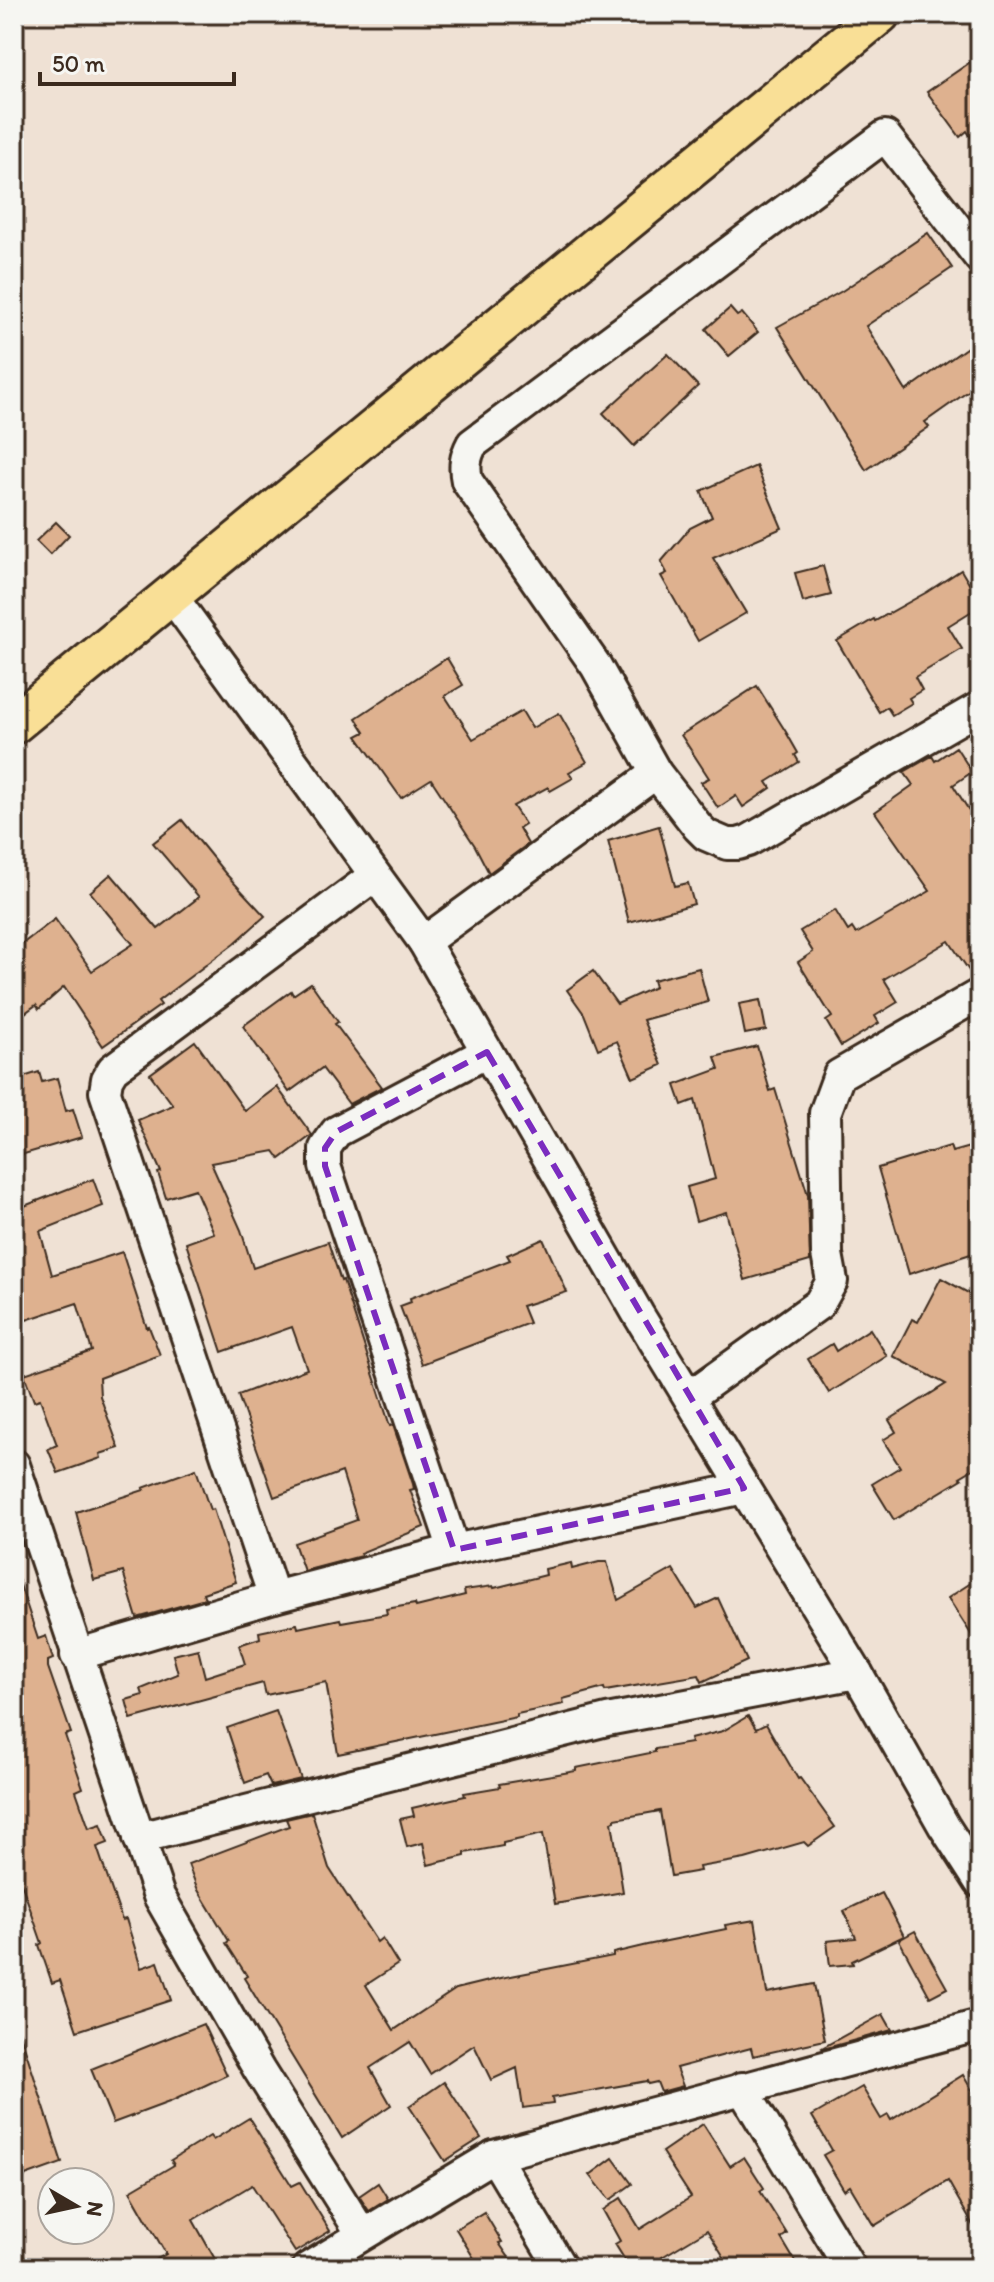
<svg xmlns="http://www.w3.org/2000/svg" width="994" height="2282" viewBox="0 0 994 2282" font-family="Itim,sans-serif">
<style>
.building{fill:#deb18f;stroke:#3b2a1e;stroke-width:2}
.lines{fill:none;stroke-linecap:round;stroke-linejoin:round}
.minor-casing{stroke:#3b2a1e;stroke-width:36}
.major-casing{stroke:#3b2a1e;stroke-width:44}
.minor{stroke:#f6f6f2;stroke-width:30}
.major{stroke:#f9df96;stroke-width:38}
.marked{fill:none;stroke:#7b2cbf;stroke-width:6;stroke-dasharray:16 10;stroke-linejoin:round}
</style>
<rect width="100%" height="100%" fill="#efe1d4"/>
<filter id="ink" filterUnits="userSpaceOnUse"><feTurbulence type="fractalNoise" baseFrequency=".0125" numOctaves="2"/><feDisplacementMap in="SourceGraphic" scale="16" xChannelSelector="R" yChannelSelector="G"/><feConvolveMatrix kernelMatrix="1 2 1 2 8 2 1 2 1" color-interpolation-filters="sRGB"/></filter>
<g filter="url(#ink)">
<g class="building">
<polygon points="972,61 980,73 980,151 967,131 960,137 927,92"/>
<polygon points="928,233 952,268 866,326 906,391 980,338 980,383 925,422 929,427 866,470 777,327 842,291"/>
<polygon points="730,308 737,316 742,313 758,332 729,356 706,329"/>
<polygon points="668,354 698,386 634,446 603,413"/>
<polygon points="756,466 782,528 713,558 746,613 698,641 661,576 667,573 661,562 690,528 712,517 701,491"/>
<polygon points="56,522 69,535 50,555 36,541"/>
<polygon points="823,566 831,595 803,602 795,573"/>
<polygon points="961,570 980,602 980,606 948,626 962,649 915,677 922,690 909,698 912,703 892,715 887,707 879,712 837,641 874,619 875,621 927,592"/>
<polygon points="447,658 463,685 445,696 473,739 522,711 532,728 559,713 587,762 569,772 573,778 550,791 548,787 513,806 525,824 519,828 528,844 489,873 475,846 431,779 401,798 357,736 365,732 356,718"/>
<polygon points="757,686 786,732 798,753 795,755 799,762 767,782 771,788 743,807 736,796 718,808 701,782 709,778 681,735"/>
<polygon points="956,747 972,772 953,785 980,828 980,976 974,978 949,941 884,979 898,1002 875,1016 879,1023 841,1046 826,1021 832,1017 798,962 813,952 800,931 835,910 848,931 852,928 856,934 930,891 875,812 913,785 904,772 932,756 935,761"/>
<polygon points="182,820 225,873 265,916 235,943 158,1001 161,1005 103,1046 64,987 39,1009 36,1005 14,1021 14,950 55,919 92,971 133,944 90,892 111,874 158,929 199,897 153,843"/>
<polygon points="659,826 675,886 688,883 694,904 629,922 608,841"/>
<polygon points="699,968 708,1002 643,1020 662,1065 633,1078 617,1041 598,1049 584,1014 567,990 593,971 617,1004 655,987 653,980"/>
<polygon points="311,983 338,1022 335,1024 382,1087 349,1104 322,1068 289,1092 243,1026 291,991 293,995"/>
<polygon points="760,1000 766,1030 745,1034 739,1004"/>
<polygon points="195,1041 245,1111 277,1087 312,1135 280,1159 274,1151 211,1163 241,1230 253,1268 328,1242 341,1281 343,1280 390,1426 393,1425 413,1484 414,1489 410,1490 424,1527 360,1553 361,1556 304,1571 294,1543 357,1520 342,1472 274,1497 238,1395 307,1369 292,1327 222,1352 186,1243 214,1233 195,1189 166,1198 158,1173 161,1172 138,1120 173,1105 150,1074"/>
<polygon points="757,1046 770,1091 775,1089 808,1195 810,1261 745,1280 726,1212 696,1221 687,1187 715,1179 695,1100 682,1105 675,1085 719,1069 715,1057"/>
<polygon points="39,1072 42,1082 57,1078 66,1111 73,1109 82,1137 14,1157 14,1080"/>
<polygon points="980,1144 980,1251 909,1274 878,1168 950,1146 952,1152"/>
<polygon points="93,1179 103,1206 40,1231 52,1275 122,1252 147,1328 149,1327 160,1355 99,1378 100,1396 119,1448 100,1454 101,1458 58,1473 48,1449 57,1445 40,1399 34,1401 24,1374 92,1351 77,1303 14,1324 14,1210"/>
<polygon points="543,1239 567,1292 522,1306 529,1323 422,1364 400,1306 411,1302 410,1298 510,1260 507,1255"/>
<polygon points="941,1278 974,1296 970,1302 980,1307 980,1465 960,1477 962,1479 894,1520 872,1484 900,1467 883,1440 896,1432 889,1420 946,1384 893,1356 912,1319 918,1322"/>
<polygon points="870,1329 887,1356 829,1393 808,1359 832,1344 836,1351"/>
<polygon points="196,1469 210,1510 213,1509 236,1582 203,1593 205,1599 137,1618 123,1572 94,1580 76,1512 144,1490 143,1488"/>
<polygon points="599,1562 607,1562 618,1600 673,1569 697,1608 718,1598 747,1661 702,1682 699,1675 605,1691 604,1688 563,1699 564,1704 517,1714 517,1717 338,1754 326,1682 266,1695 263,1683 131,1719 126,1700 143,1695 141,1689 178,1674 173,1655 198,1649 205,1677 245,1664 239,1645 260,1638 259,1632 297,1624 298,1628 340,1619 341,1622 387,1614 386,1609 415,1604 416,1607 465,1595 464,1590 493,1586 494,1588 546,1575 545,1569 571,1563 572,1569"/>
<polygon points="980,1577 980,1648 948,1598"/>
<polygon points="14,1579 18,1579 38,1639 46,1636 53,1659 48,1661 48,1667 71,1733 65,1735 83,1788 76,1791 89,1828 101,1824 108,1843 97,1847 122,1920 126,1919 141,1968 158,1962 171,2000 77,2031 60,1980 52,1983 39,1945 42,1943 14,1862"/>
<polygon points="276,1711 301,1779 271,1786 266,1775 245,1783 227,1728"/>
<polygon points="748,1716 756,1729 766,1724 798,1779 800,1778 835,1827 808,1846 804,1842 745,1859 699,1867 700,1871 671,1876 660,1811 615,1819 615,1821 612,1822 623,1892 555,1904 543,1834 503,1843 503,1846 465,1853 465,1856 428,1865 423,1843 407,1847 400,1819 414,1816 412,1808 465,1796 464,1793 500,1787 499,1784 576,1771 576,1768 655,1752 655,1749 691,1743 690,1739 723,1731"/>
<polygon points="312,1813 329,1868 377,1942 382,1938 398,1964 366,1985 394,2030 456,1989 501,1978 613,1956 613,1953 647,1945 726,1929 725,1925 755,1920 767,1993 814,1984 825,2040 753,2056 751,2048 676,2068 683,2086 661,2092 657,2082 648,2084 647,2081 552,2098 553,2104 523,2108 517,2068 491,2080 474,2045 430,2074 410,2042 370,2068 391,2105 342,2138 244,1978 247,1976 226,1943 229,1941 198,1890 188,1864 289,1826 286,1819"/>
<polygon points="882,1893 904,1936 852,1961 853,1964 830,1966 827,1941 856,1938 844,1911"/>
<polygon points="915,1931 947,1988 930,1997 899,1940"/>
<polygon points="883,2014 892,2030 823,2049 822,2048"/>
<polygon points="203,2024 227,2075 172,2101 113,2123 91,2069"/>
<polygon points="18,2027 62,2163 14,2180 14,2028"/>
<polygon points="963,2075 980,2104 980,2238 948,2181 874,2226 850,2186 844,2190 823,2155 832,2150 812,2116 862,2087 881,2119 888,2115 891,2120"/>
<polygon points="444,2082 481,2138 445,2161 409,2106"/>
<polygon points="249,2118 292,2186 300,2182 330,2231 295,2252 252,2185 193,2220 220,2268 141,2268 166,2254 130,2191 174,2165 171,2160 210,2136 213,2140"/>
<polygon points="703,2124 730,2166 744,2157 764,2188 760,2191 787,2234 781,2238 799,2268 731,2268 707,2230 662,2257 668,2268 630,2268 615,2244 620,2241 603,2210 621,2198 640,2229 691,2197 662,2152"/>
<polygon points="613,2158 632,2184 610,2200 590,2175"/>
<polygon points="378,2183 388,2199 369,2211 359,2196"/>
<polygon points="484,2212 502,2242 499,2243 516,2268 480,2268 456,2229"/>
</g>
<g class="lines">
<g class="minor-casing">
<g id="minor">
<path d="M980,258l-95,-122 -413,308c-7,13 -8,23 -5,37l129,185 60,107 42,54 8,8 21,9h11l10,-3 232,-134"/>
<polyline points="171,595 424,942 638,1314 857,1673 944,1826 980,1882"/>
<polyline points="424,942 656,773"/>
<polyline points="689,1397 819,1304 832,1281 827,1254 825,1113 839,1075 980,994"/>
<polyline points="14,1465 159,1896 259,2070 362,2234"/>
<polyline points="454,1550 325,1166 325,1148 336,1132 487,1052"/>
<polyline points="274,1597 105,1092 107,1079 113,1069 374,876"/>
<polyline points="76,1655 274,1597 454,1550 744,1488"/>
<polyline points="139,1838 607,1720 857,1673"/>
<polyline points="742,2088 850,2268"/>
<polyline points="494,2156 561,2268"/>
<polyline points="308,2268 494,2156 980,2025"/>
</g>
</g>
<g class="major-casing">
<polyline id="major" points="14,724 880,14"/>
</g>
<use href="#minor" class="minor"/>
<use href="#major" class="major"/>
</g>
</g>
<path class="marked" d="M487,1052l257,436 -290,62 -129,-384v-18l11,-16z"/>
<rect width="994" height="2282" fill="none" stroke="#f6f6f2" stroke-width="48"/>
<rect x="24" y="24" width="946" height="2234" fill="none" stroke="#3b2a1e" stroke-width="3" filter="url(#ink)"/>
<g transform="translate(76 2206) rotate(99)"><circle r="38" fill="#f6f6f2" stroke="#aba49d" stroke-width="2"/>
<path d="M0-6L14 30L0 20L-14 30Z" fill="#3b2a1e"/>
<text y="-12" font-size="22" font-weight="bold" text-anchor="middle" fill="#3b2a1e">N</text>
</g>
<path d="M40 72v12h194v-12" fill="none" stroke="#3b2a1e" stroke-width="4"/>
<text x="52" y="72" font-size="24" fill="#3b2a1e" stroke="#f6f6f2" stroke-width="6" paint-order="stroke">50 m</text>
</svg>
